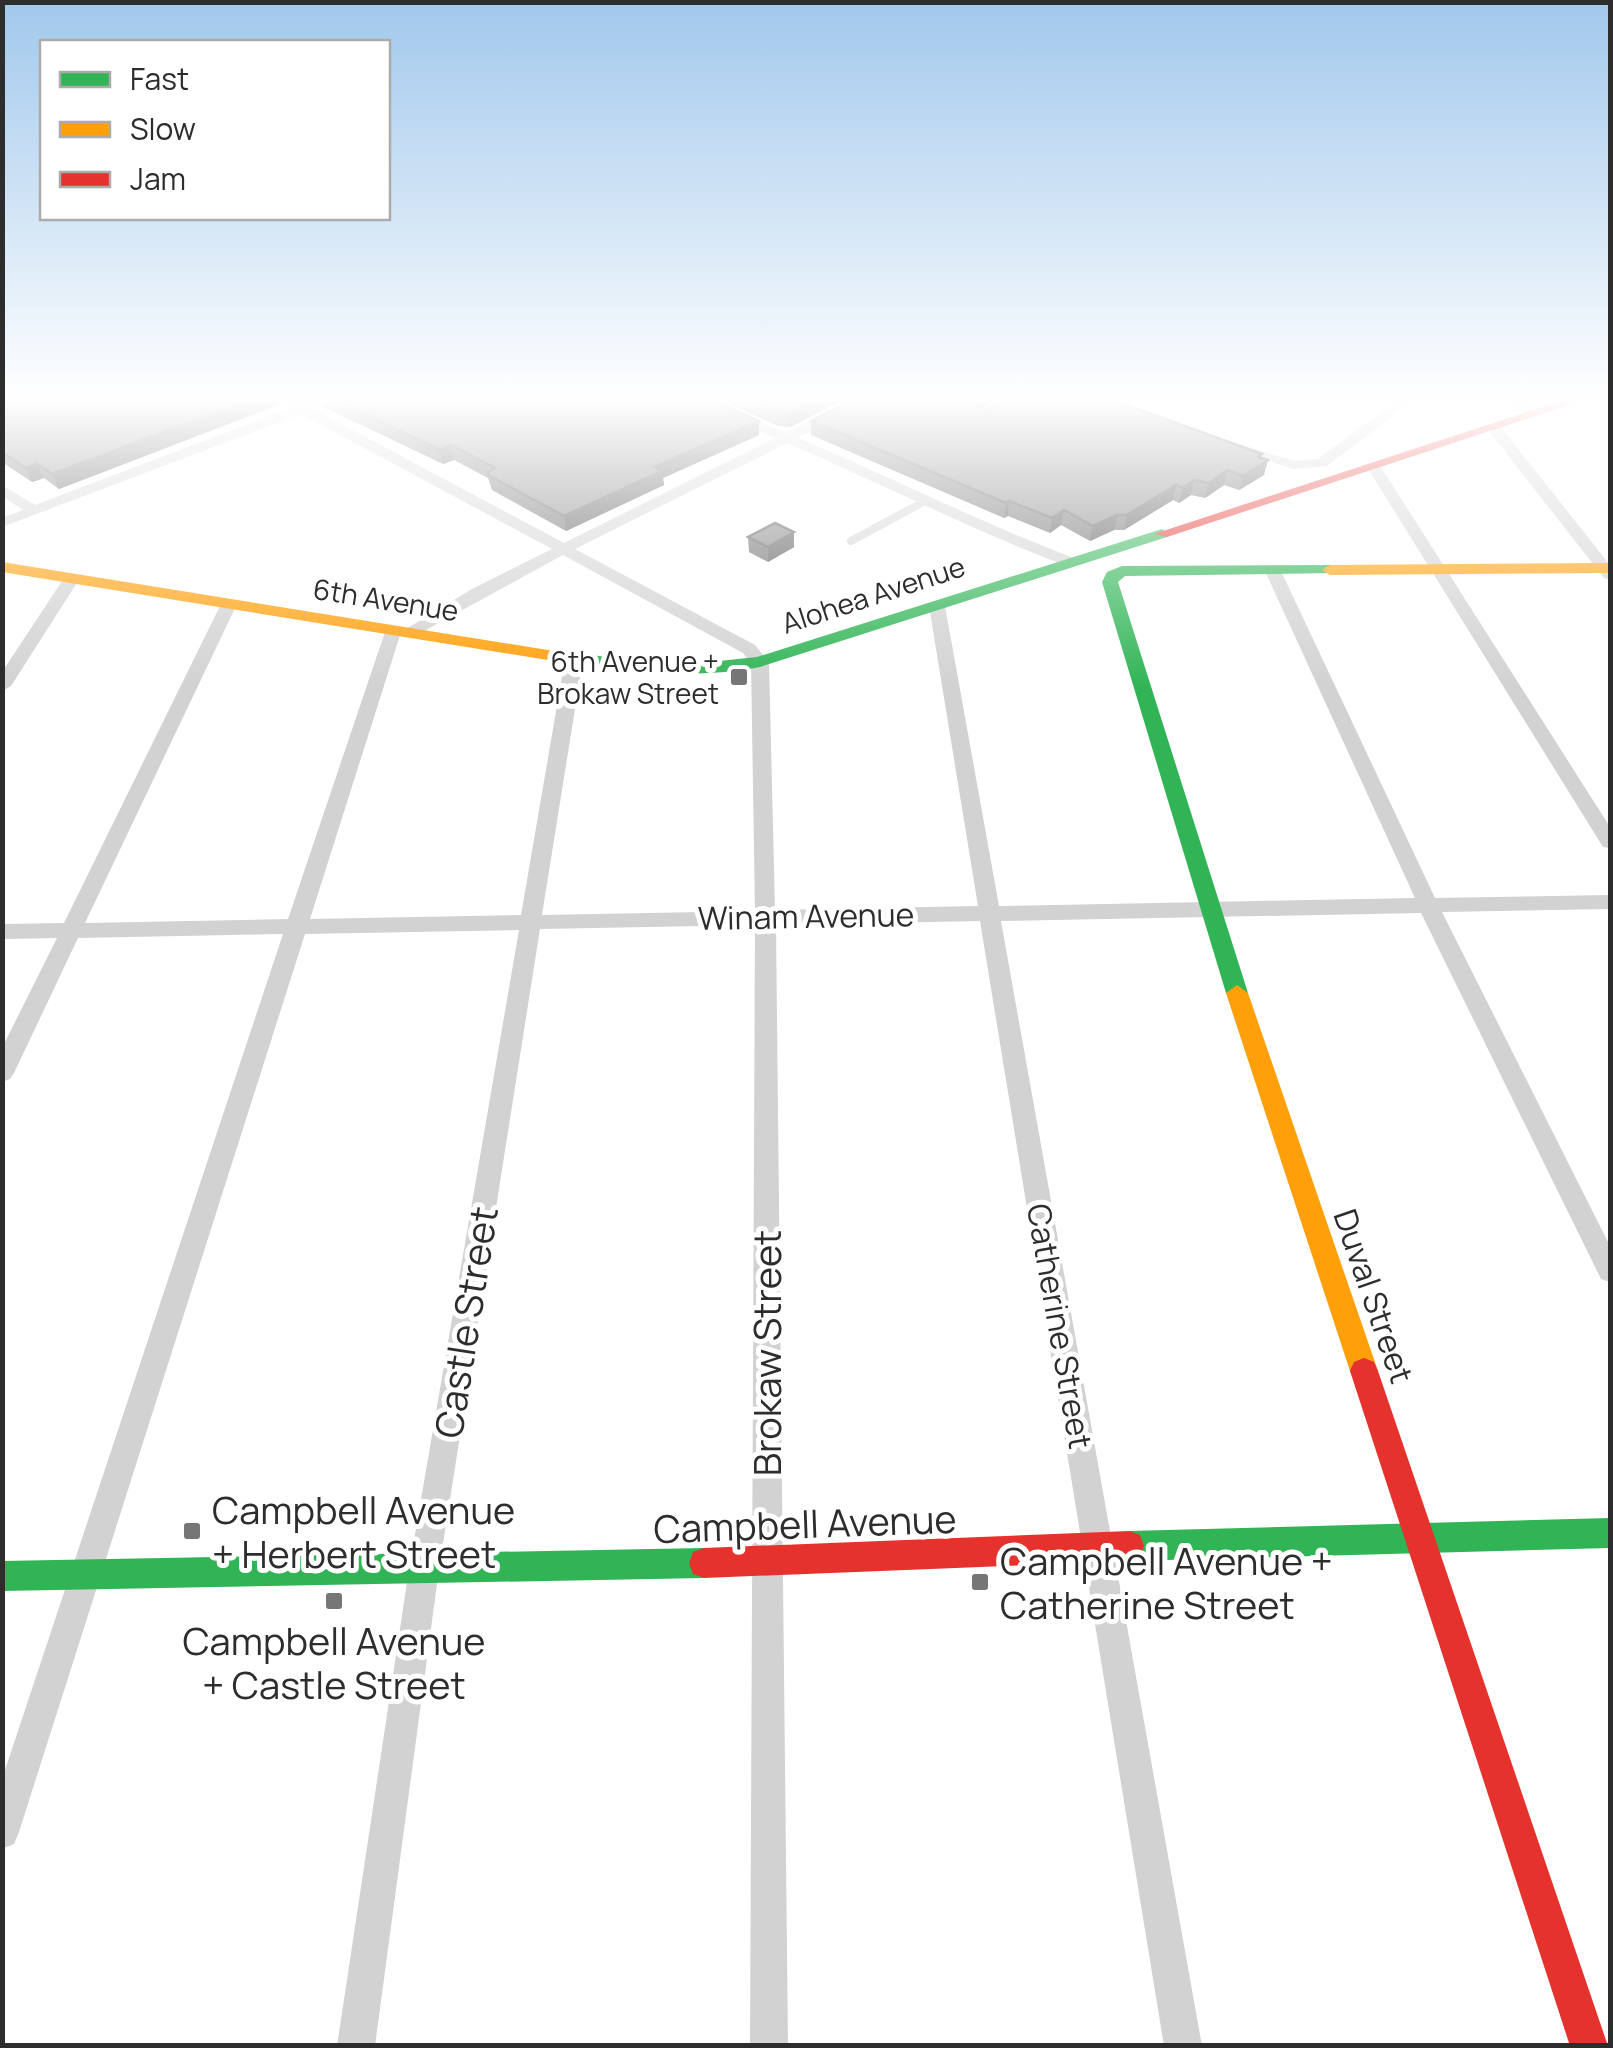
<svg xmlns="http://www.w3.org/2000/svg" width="1613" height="2048" viewBox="0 0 1613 2048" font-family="Manrope,sans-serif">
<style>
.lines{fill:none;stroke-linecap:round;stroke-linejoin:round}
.lane{stroke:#d2d2d2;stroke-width:8}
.street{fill:#d2d2d2;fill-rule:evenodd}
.fast{fill:#30b455;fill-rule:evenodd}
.slow{fill:#ff9f0a;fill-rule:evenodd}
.jam{fill:#e5322d;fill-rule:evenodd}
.wall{fill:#6c6c6c}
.shaded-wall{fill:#585858}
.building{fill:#7e7e7e;stroke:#585858;stroke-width:2.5}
.poi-dot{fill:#767676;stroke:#fff;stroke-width:4}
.labels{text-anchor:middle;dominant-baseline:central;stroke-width:10;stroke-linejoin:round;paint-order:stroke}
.far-street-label{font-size:28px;fill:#2d2d2d;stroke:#fff}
.far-poi-label{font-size:28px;fill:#2d2d2d;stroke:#fff;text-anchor:end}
.street-label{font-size:32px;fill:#2d2d2d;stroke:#fff}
.near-street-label{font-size:38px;fill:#2d2d2d;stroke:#fff}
.near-poi-label{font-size:38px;fill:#2d2d2d;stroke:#fff;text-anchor:start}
</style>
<rect width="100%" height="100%" fill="#fff"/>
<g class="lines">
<polyline class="lane" points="851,541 925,501"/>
<g class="street">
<path d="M282,401h46l-15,8 251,134 211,-105 -82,-37h18l75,32 64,-32h17l-69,37c93,39 183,85 278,121v6h-12c-94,-36 -184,-82 -277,-122l-212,106 180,96 14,17 6,248 203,-4 -49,-300 8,-5 8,5 54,300 416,-8 -150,-327 8,-5 8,5 154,327 175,-3v14l-168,3 168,334v36l-9,-3 -180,-366 -420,8 201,1125h-38l-184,-1125 -204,4 12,1121h-38l5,-1121 -215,4 -101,640 -64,477h-38l72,-477 110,-639 -214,4 -286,898 -5,12 -12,5v-70l281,-845 -205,4 -64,135 -4,6 -8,3v-34l55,-110 -55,1v-15l62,-1 157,-319 8,-5 8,5 -152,319 203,-4 99,-293h12l2,6 71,-43 80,-40 -251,-135 -299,113v-9l21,-8 -21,-14v-11l33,20 256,-97zM563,555l180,98 8,10 4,248 -213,4 41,-256 -9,-5 -9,5 -44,256 -211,4 91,-287 8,5 6,-1z"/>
<polygon points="1397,401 1412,401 1327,466 1293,469 1229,447 1236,443 1294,461 1318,459"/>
<polygon points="1504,401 1524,401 1548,412 1541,416"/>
<polygon points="1489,425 1499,425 1610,565 1610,580 1604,578 1489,431"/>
<polygon points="1374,463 1381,467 1610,827 1610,848 1603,847 1367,467"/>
<polygon points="66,575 80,578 11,686 2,691 2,672"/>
</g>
<g class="fast">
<path d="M1162,529l8,5 -3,3 -407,130c-70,13 -136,5 -206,-6l-9,-5 9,-5 127,14 76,-8z"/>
<polygon points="1330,565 1336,567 1336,573 1125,576 1118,582 1248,993 1237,1001 1226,993 1102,582 1107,572 1122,566"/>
<polygon points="1610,1518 1610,1548 1129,1561 1118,1557 1114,1546 1118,1535 1129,1531"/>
<polygon points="704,1548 715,1552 719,1563 715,1574 704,1578 2,1591 2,1561"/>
</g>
<g class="slow">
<polygon points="2,562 554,651 563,656 554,661 2,572"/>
<polygon points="1610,563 1610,573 1330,575 1322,570 1330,565"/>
<polygon points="1237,985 1248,993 1378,1371 1374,1380 1364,1384 1354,1380 1350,1371 1226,993"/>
</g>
<g class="jam">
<polygon points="1560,401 1581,401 1167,537 1154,534"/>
<polygon points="1364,1358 1374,1362 1378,1371 1608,2046 1570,2046 1350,1371 1354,1362"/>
<polygon points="1129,1531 1140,1535 1144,1546 1140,1557 1129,1561 704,1578 693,1574 689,1563 693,1552 704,1548"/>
</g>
</g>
<g class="wall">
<polygon points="2,401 280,404 59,489 44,478 32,482 2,462"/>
<polygon points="323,401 715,401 759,435 663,478 664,485 566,531 492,490 488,478 454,460 443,464 324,407"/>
<polygon points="722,401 841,401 790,427 778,426"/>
<polygon points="983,408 1262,454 1261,458 1264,475 1239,490 1224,485 1205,498 1191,495 1179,503 1173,500 1124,530 1114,530 1090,541 1061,525 1050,533 1008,516 1004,518 811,435 811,421"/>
<polygon points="794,532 794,547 768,562 749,552 748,537"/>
</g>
<g class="shaded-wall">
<polygon points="246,401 281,401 280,404 59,489 52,474"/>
<polygon points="813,401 841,401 790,427 790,412"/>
<polygon points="978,401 995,401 978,411 975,420"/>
<polygon points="759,421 759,435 663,478 664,485 566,531 564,516 654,467"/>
<polygon points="451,445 454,460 443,464 440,450"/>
<polygon points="1262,454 1259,466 1268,460 1264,475 1239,490 1243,476"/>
<polygon points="37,464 44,478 32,482 26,468"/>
<polygon points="1227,470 1224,485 1205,498 1209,483"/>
<polygon points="1194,480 1191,495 1179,503 1183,488"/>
<polygon points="1176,485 1173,500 1124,530 1127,515"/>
<polygon points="1009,501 1008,516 1004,518 1006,503"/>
<polygon points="1064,510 1061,525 1050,533 1052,518"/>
<polygon points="1117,515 1114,530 1090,541 1093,526"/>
<polygon points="794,532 794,547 768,562 768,547"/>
</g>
<g class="building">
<polygon points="2,401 246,401 52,474 37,464 26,468 2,452"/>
<polygon points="338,401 715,401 759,421 654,467 662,471 564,516 490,476 487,472 495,468 451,445 440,450"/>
<polygon points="754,401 813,401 790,412 778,412"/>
<polygon points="848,401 978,401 976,406 987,410 1000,401 1116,401 1262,454 1258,457 1268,460 1243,476 1227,470 1209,483 1194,480 1183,488 1176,485 1127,515 1117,515 1093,526 1064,510 1052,518 1009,501 1006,503 811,421"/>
<polygon points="775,523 794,532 768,547 748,537"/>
</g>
<linearGradient id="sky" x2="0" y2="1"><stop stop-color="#a1c8ec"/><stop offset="0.58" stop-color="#fff"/><stop offset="1" stop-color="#fff" stop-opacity="0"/></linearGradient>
<rect width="1613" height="688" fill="url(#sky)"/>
<g class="poi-dot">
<rect x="729" y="667" width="20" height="20" rx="5"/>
<rect x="182" y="1521" width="20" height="20" rx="5"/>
<rect x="970" y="1572" width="20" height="20" rx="5"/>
<rect x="324" y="1591" width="20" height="20" rx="5"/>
</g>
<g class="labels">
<g class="far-street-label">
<text transform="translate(873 594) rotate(-18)">Alohea Avenue</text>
<text transform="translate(386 599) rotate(9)">6th Avenue</text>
</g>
<g class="far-poi-label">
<text x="719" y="661">6th Avenue +<tspan x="719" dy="32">Brokaw Street</tspan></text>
</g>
<g class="street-label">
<text transform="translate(806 916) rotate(-1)">Winam Avenue</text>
<text transform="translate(1374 1296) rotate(71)">Duval Street</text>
<text transform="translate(1060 1326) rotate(80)">Catherine Street</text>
</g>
<g class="near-street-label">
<text transform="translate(465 1322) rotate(-81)">Castle Street</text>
<text transform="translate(766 1353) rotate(-90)">Brokaw Street</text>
<text transform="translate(805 1523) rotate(-2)">Campbell Avenue</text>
</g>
<g class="near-poi-label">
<text x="212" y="1509">Campbell Avenue<tspan x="212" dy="44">+ Herbert Street</tspan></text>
<text x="1000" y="1560">Campbell Avenue +<tspan x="1000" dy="44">Catherine Street</tspan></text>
<text x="334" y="1640" text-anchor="middle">Campbell Avenue<tspan x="334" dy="44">+ Castle Street</tspan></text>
</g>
</g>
<rect width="1613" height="2048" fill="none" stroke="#2d2d2d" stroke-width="10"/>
<rect x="40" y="40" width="350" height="180" fill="#ffffff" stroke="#ababab" stroke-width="2.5"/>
<rect x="60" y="72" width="50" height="15" fill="#30b455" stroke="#ababab" stroke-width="2.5"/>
<text x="130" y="90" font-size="30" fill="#2d2d2d">Fast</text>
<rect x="60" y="122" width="50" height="15" fill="#ff9f0a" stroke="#ababab" stroke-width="2.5"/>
<text x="130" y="140" font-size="30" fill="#2d2d2d">Slow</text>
<rect x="60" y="172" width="50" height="15" fill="#e5322d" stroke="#ababab" stroke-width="2.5"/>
<text x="130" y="190" font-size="30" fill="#2d2d2d">Jam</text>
</svg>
